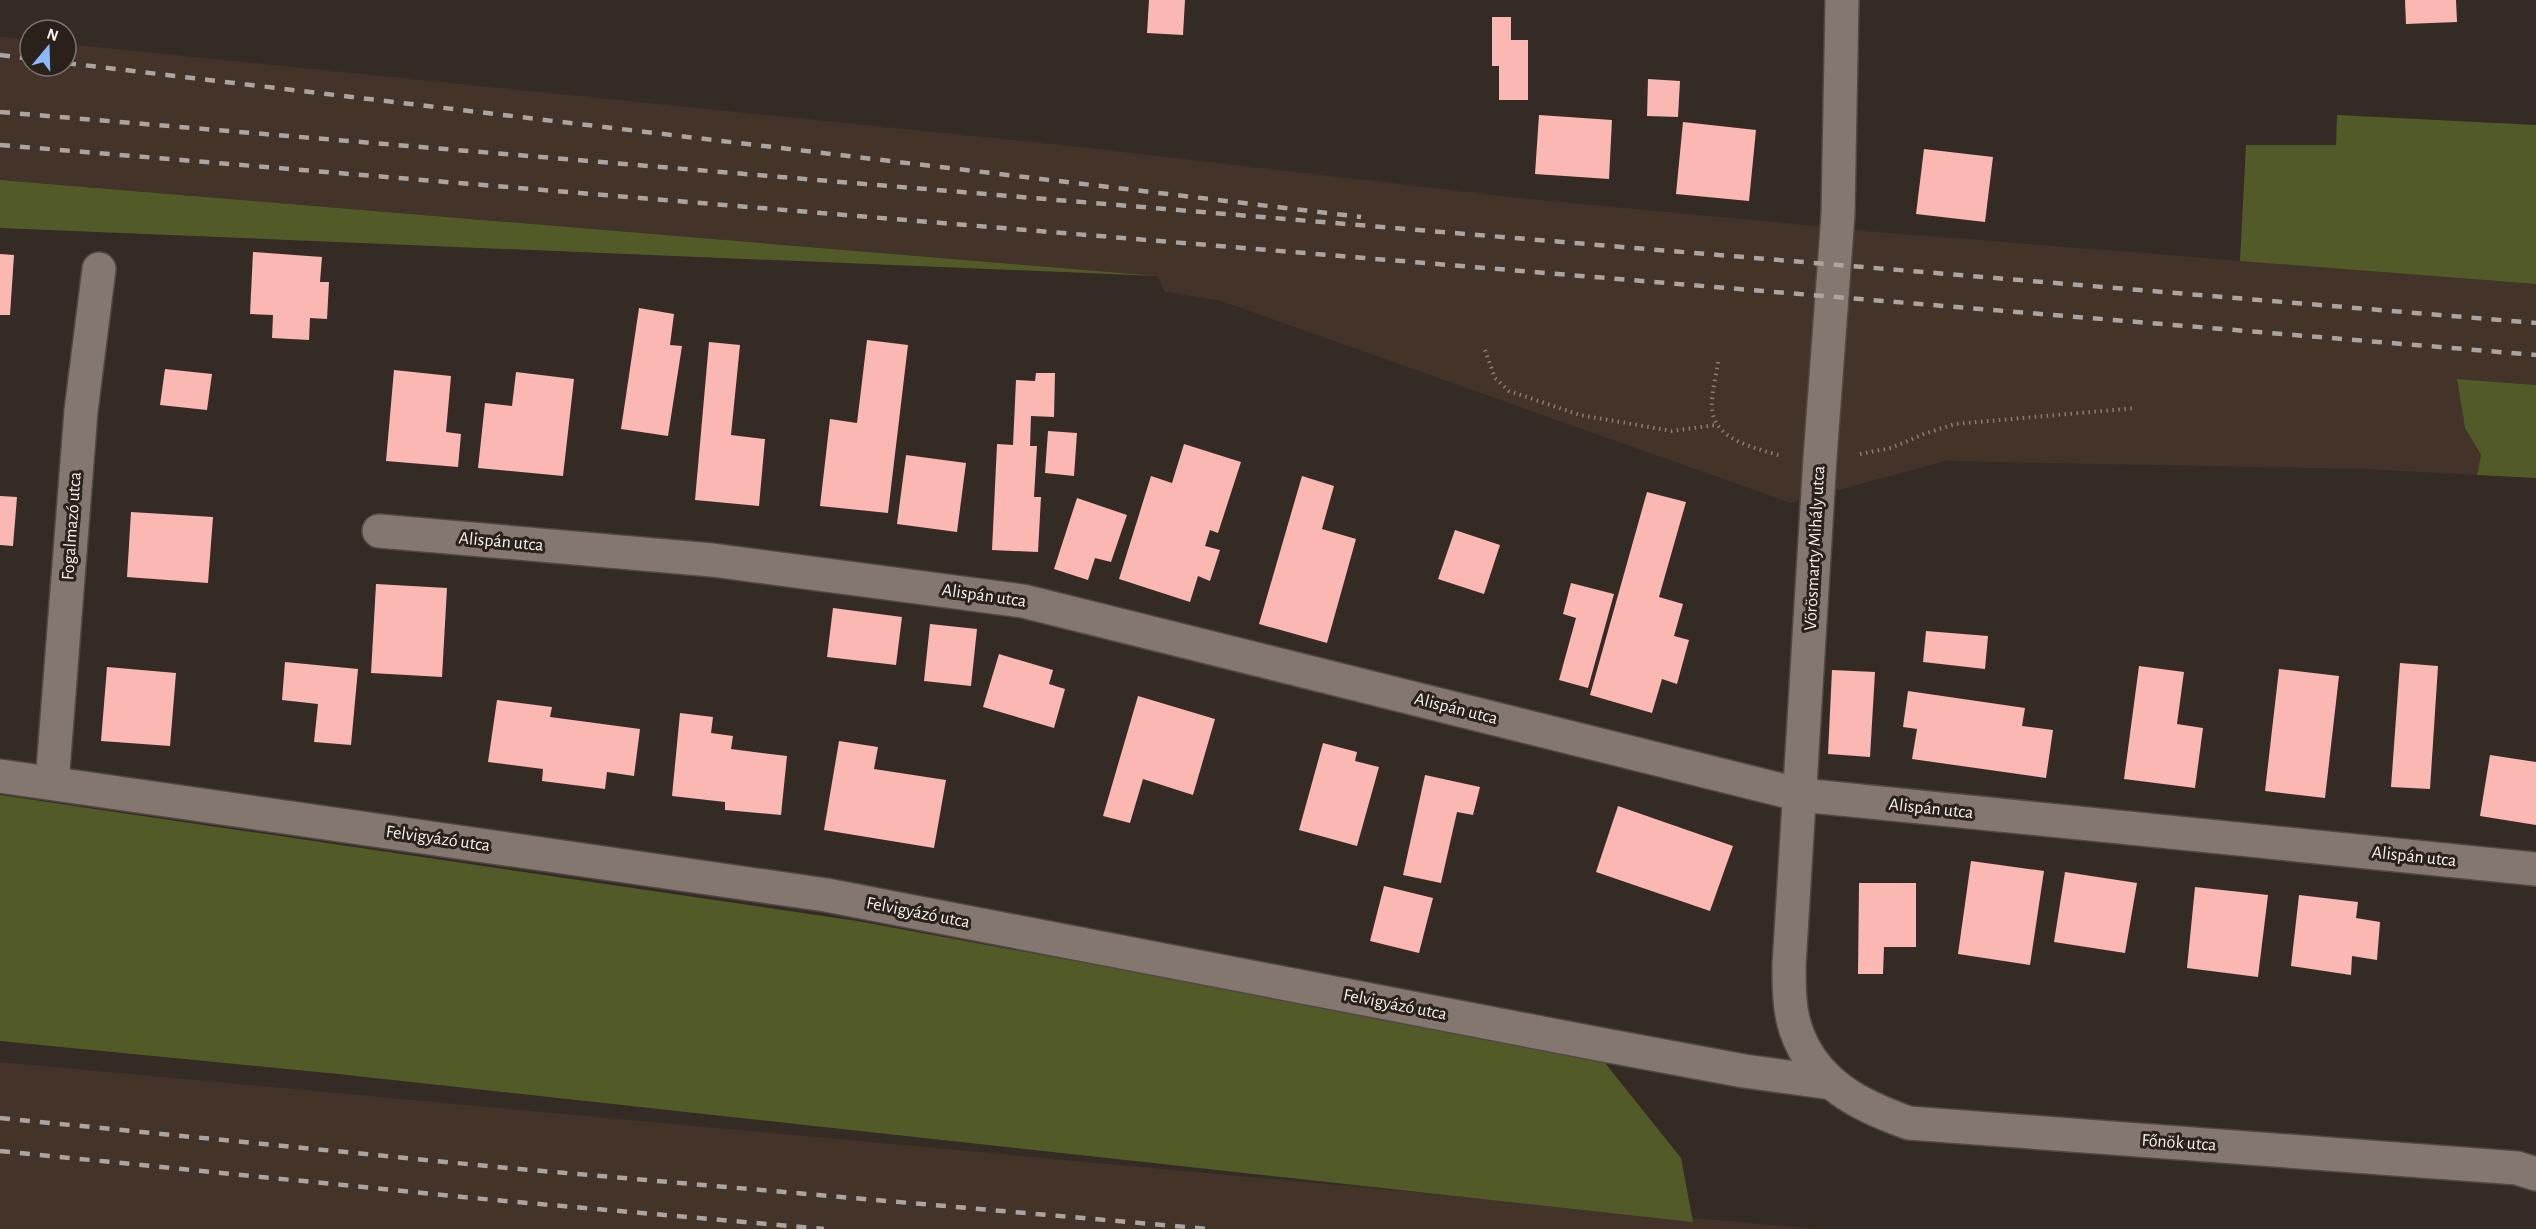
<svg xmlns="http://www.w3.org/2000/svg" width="2536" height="1229" viewBox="0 0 2536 1229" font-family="'Alegreya Sans',sans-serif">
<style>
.built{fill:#433329}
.green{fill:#525b27}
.building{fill:#fbb7b2}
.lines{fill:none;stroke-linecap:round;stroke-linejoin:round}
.street-casing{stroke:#514844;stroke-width:36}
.path{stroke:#887f7a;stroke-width:4;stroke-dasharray:1.5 4.5;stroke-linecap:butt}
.street{stroke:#83776f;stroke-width:33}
.rail{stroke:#aca4a0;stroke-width:4.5;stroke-dasharray:10 10;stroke-linecap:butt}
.labels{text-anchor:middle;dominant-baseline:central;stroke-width:6;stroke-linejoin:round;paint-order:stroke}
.street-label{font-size:18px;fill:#f8f1ed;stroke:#2b211b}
</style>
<rect width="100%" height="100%" fill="#352b25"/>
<g class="built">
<polygon points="0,37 30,40 30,66 66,66 66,44 1063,145 1520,198 1890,233 2536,284 2536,385 2457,379 2465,428 2481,455 2477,475 2366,469 1945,461 1791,503 1221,301 1165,292 1157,276 0,180"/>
<polygon points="0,1062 1816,1229 0,1229"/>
</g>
<g class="green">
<polygon points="2337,115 2536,125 2536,284 2240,261 2246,145 2336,145"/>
<polygon points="0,180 1158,276 0,228"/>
<polygon points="2457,379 2536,385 2536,478 2477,475 2481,455 2465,428"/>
<polygon points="0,795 857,921 1601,1058 1681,1158 1693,1222 338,1074 0,1041"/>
</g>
<g class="building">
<polygon points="1149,0 1185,0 1183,35 1147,33"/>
<polygon points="2405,0 2456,0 2457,22 2406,24"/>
<polygon points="1492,17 1511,17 1511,40 1528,40 1528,100 1499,100 1499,66 1492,66"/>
<polygon points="1648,79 1680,81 1678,117 1647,116"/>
<polygon points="1539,115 1612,120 1609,179 1535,174"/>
<polygon points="1683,122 1756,130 1749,201 1676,194"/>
<polygon points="1924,149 1993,157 1985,222 1916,214"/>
<polygon points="253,252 322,257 320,282 329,282 327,319 310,318 309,340 272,338 273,315 250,314"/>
<polygon points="0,254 14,255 10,315 0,315"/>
<polygon points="639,308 674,314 670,345 682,346 668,436 621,429"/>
<polygon points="867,340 908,345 888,513 820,506 830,419 857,423"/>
<polygon points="709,342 740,345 731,435 765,439 759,506 695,500"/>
<polygon points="165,369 212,374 207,410 160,405"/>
<polygon points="394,370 451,376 446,432 461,434 458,467 386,461"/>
<polygon points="516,372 574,379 563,476 478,468 485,403 512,406"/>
<polygon points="1036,373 1055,373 1054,417 1031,416 1030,446 1037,446 1034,497 1041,497 1038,552 992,550 997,444 1013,445 1016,380 1035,381"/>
<polygon points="1048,431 1077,433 1074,476 1045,473"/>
<polygon points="1184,444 1241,462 1218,533 1210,530 1205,546 1220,550 1210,581 1198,576 1190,602 1119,579 1151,476 1172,483"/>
<polygon points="906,455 966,463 957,532 897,524"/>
<polygon points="1302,476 1334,486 1322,529 1356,539 1327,643 1259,624"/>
<polygon points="1647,492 1686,502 1659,597 1683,604 1674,636 1689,640 1677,684 1662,679 1652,713 1590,695"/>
<polygon points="0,496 17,497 13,546 0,545"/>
<polygon points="1077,498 1127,515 1111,562 1095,558 1088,580 1054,569"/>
<polygon points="131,512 213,517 208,583 127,577"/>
<polygon points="1455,530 1500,545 1484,594 1438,579"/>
<polygon points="1571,583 1614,594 1588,688 1559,680 1576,618 1563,614"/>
<polygon points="376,584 447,588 442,677 371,673"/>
<polygon points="833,608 902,617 896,665 827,657"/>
<polygon points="930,624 977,629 971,686 924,681"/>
<polygon points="1926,631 1988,636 1985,669 1923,662"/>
<polygon points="999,654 1053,670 1049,684 1065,689 1054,728 983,707"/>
<polygon points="285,662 358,669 351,745 314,742 318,704 282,700"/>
<polygon points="2400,663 2438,666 2430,789 2391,787"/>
<polygon points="2139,666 2184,672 2177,724 2203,728 2195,788 2124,779"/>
<polygon points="107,667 176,673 170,746 101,741"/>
<polygon points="2279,669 2339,676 2325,798 2265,791"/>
<polygon points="1832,670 1875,672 1870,757 1828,754"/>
<polygon points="1908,691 2025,708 2022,726 2053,730 2046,778 1912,759 1917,729 1903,727"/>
<polygon points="1138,696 1215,719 1193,795 1143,779 1130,823 1103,816"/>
<polygon points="497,700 552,707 550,717 640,729 634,776 607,772 605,789 542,781 543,769 488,762"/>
<polygon points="680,713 713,717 711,733 733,736 731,749 787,756 781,815 725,810 725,802 672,796"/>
<polygon points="839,741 878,747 874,769 946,780 934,848 824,830"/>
<polygon points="1323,743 1357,752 1355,761 1379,767 1357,846 1299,830"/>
<polygon points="2490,755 2536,762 2536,825 2480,816"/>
<polygon points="1425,775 1480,787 1473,815 1457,812 1441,883 1403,875"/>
<polygon points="1618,806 1733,846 1710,911 1596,872"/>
<polygon points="1971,861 2044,871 2030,965 1958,954"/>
<polygon points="2065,872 2137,883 2125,953 2054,942"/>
<polygon points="1859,883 1916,883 1916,947 1884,947 1883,974 1858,974"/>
<polygon points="1384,886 1433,898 1419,953 1370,941"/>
<polygon points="2195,887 2268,895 2258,977 2187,968"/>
<polygon points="2299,895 2358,902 2356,918 2380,922 2377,960 2352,956 2351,975 2291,966"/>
</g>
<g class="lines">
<g class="street-casing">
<g id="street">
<path d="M1842,0l-4,214 -18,244 -31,508c0,21 0,44 7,64 18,53 64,76 113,93l608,45 19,6"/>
<polyline points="379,531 712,560 1023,601 1801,795 2536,869"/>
<polyline points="0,776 826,895 1604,1045 1744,1071 1831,1083"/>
<polyline points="52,783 81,411 99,269"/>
</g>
</g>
<g class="path">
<polyline points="1485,350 1495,378 1509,391 1580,415 1672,431 1716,425"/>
<path d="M1718,362c-2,15 -7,32 -6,47 2,31 44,39 69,47"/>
<polyline points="1860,454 1891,448 1924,434 1955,424 2136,408"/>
</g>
<use href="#street" class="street"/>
<g class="rail">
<polyline points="0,55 30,59"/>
<polyline points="66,63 1361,217"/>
<polyline points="0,112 2536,323"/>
<polyline points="0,145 2536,355"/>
<polyline points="0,1118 497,1167 1209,1229"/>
<polyline points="0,1151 494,1200 824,1229"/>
</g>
</g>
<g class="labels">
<g class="street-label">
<text transform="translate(72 526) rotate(-86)">Fogalmazó utca</text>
<text transform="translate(501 542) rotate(5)">Alispán utca</text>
<text transform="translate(1815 548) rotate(-87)">Vörösmarty Mihály utca</text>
<text transform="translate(984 596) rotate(8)">Alispán utca</text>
<text transform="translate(1456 709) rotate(14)">Alispán utca</text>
<text transform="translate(1931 809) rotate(6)">Alispán utca</text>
<text transform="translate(438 839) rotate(8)">Felvigyázó utca</text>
<text transform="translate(2414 857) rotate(6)">Alispán utca</text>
<text transform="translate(918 913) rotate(11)">Felvigyázó utca</text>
<text transform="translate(1395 1005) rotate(11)">Felvigyázó utca</text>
<text transform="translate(2179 1143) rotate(4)">Főnök utca</text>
</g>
</g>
<g transform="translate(48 48) rotate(19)"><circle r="28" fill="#2b211b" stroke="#7d746f" stroke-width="1.5"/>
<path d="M0-4.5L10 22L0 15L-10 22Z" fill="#8bbafc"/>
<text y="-9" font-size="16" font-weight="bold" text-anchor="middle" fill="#f8f1ed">N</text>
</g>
</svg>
